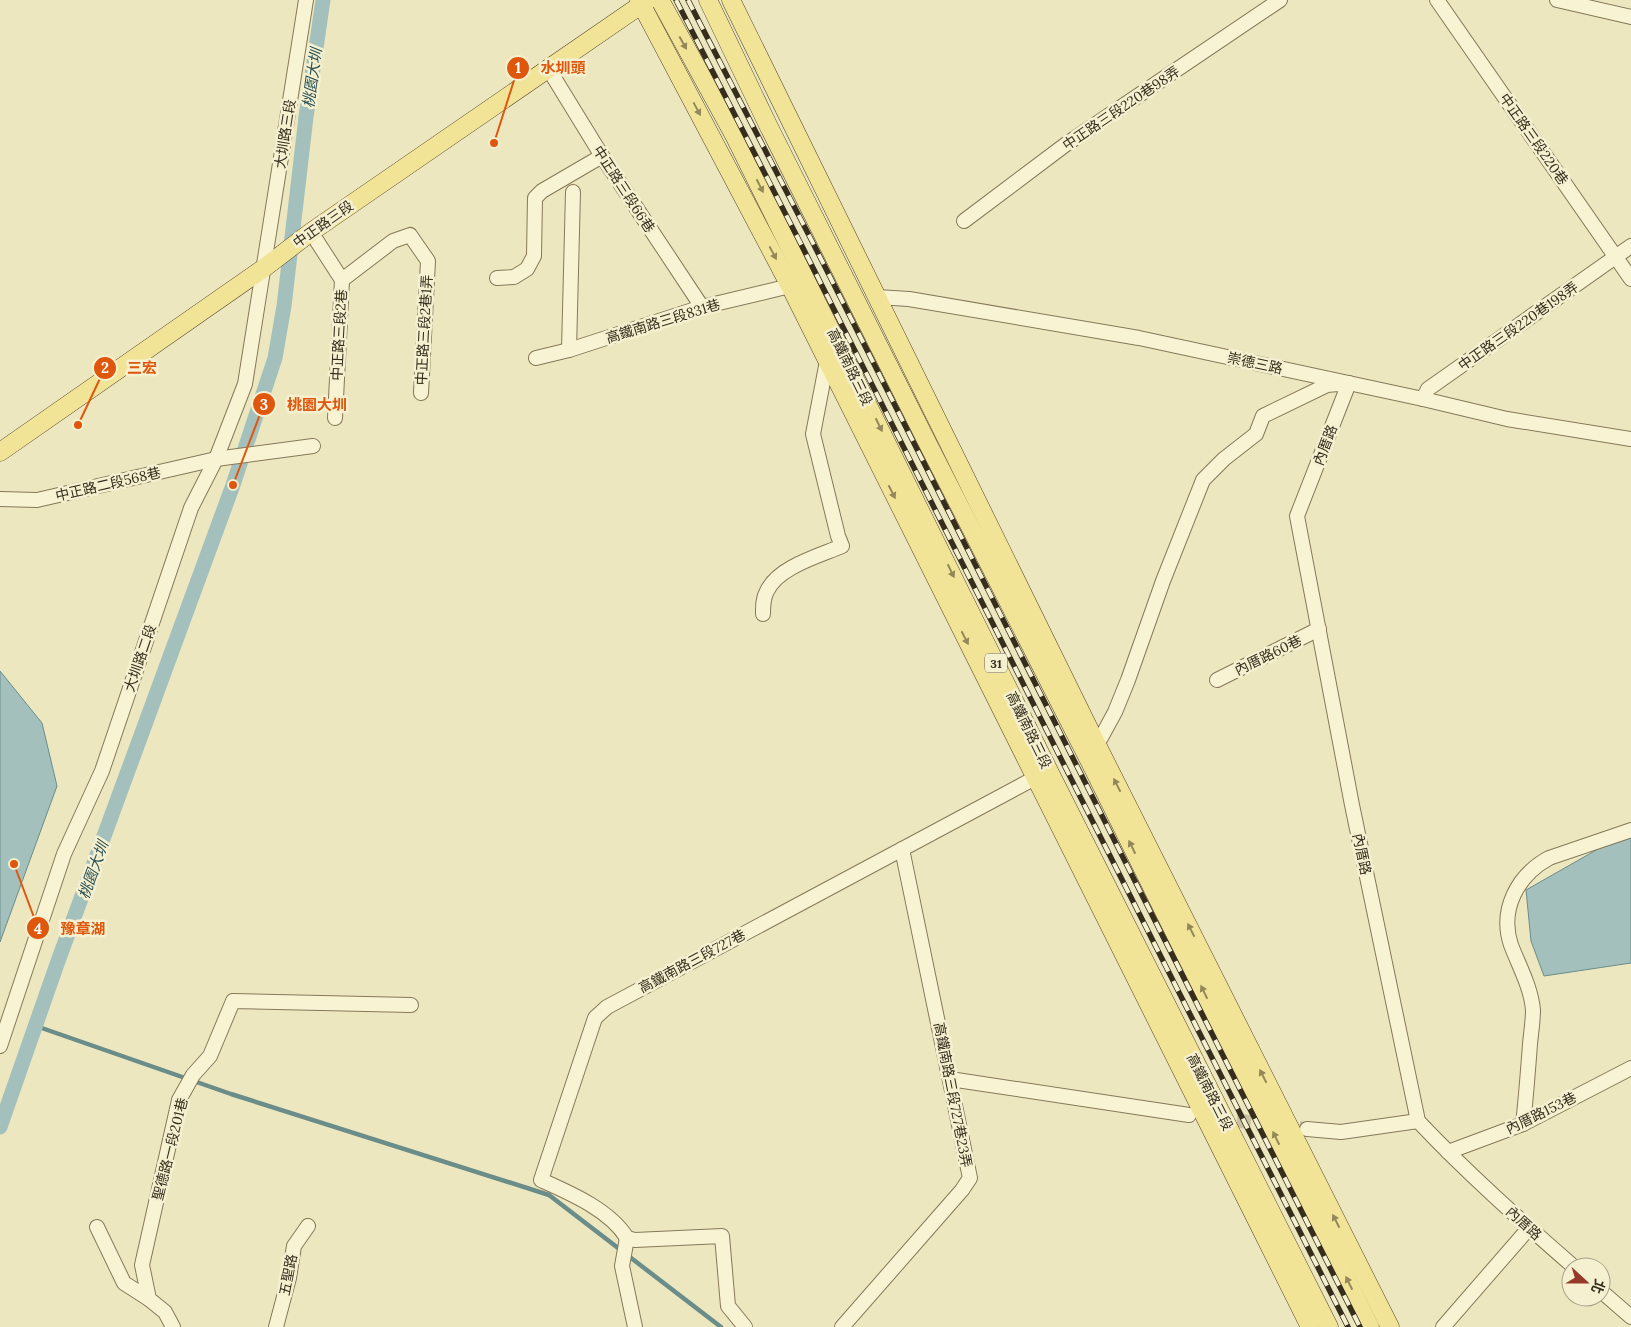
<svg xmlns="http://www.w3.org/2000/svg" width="1631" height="1327" viewBox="0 0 1631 1327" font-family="Lora,'Noto Sans TC',serif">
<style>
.water{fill:#a3c0bc;stroke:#6a8d8a}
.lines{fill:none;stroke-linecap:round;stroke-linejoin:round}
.stream{stroke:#6a8d8a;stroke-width:4.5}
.canal{stroke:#a3c0bc;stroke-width:15}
.minor-tunnel{stroke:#c8c29f;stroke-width:14;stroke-dasharray:14 7;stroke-linecap:butt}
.minor-casing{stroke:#867858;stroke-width:16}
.major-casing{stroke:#54462d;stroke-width:19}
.minor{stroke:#f8f4d3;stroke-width:14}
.major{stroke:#f1e497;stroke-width:18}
.rail-casing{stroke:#362d1d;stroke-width:5.5}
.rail{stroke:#f5f0d0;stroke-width:4;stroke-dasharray:11;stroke-linecap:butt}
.oneway{fill:#94885a}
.labels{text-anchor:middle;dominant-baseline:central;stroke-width:5;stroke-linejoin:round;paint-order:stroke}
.shield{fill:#f5f0d0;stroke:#6f6853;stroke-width:1}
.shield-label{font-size:12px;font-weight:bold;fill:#362d1d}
.street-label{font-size:14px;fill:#362d1d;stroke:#f5f0d0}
.water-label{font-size:15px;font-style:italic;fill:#2c5256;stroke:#f5f0d0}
.leader{fill:none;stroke:#df570d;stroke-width:2}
.callout-dot{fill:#df570d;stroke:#f5f0d0;stroke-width:2}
.mark-label{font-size:15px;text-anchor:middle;font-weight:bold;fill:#fff}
.callout-label{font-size:15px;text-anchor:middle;font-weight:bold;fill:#df570d;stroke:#f5f0d0;stroke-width:5;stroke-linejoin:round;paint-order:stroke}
</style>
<rect width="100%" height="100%" fill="#ede7c0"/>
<g class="water">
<polygon points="0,671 42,723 57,786 0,942"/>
<polygon points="1631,838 1631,963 1544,976 1531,941 1526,890 1598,849"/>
</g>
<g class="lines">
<polyline class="stream" points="36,1026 231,1094 549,1195 721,1327"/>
<polyline class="canal" points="0,1127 57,964 233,485 275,358 284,306 306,117 323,0"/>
<polyline class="minor-tunnel" points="1216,1118 1307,1129"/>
<g class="minor-casing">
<g id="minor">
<polyline points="1437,0 1631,279"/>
<polyline points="1557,0 1631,17"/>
<polyline points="548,68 602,156 702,307"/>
<polyline points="964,221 1065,145 1280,0"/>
<polyline points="311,232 342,280 335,418"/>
<polyline points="497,278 514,277 527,269 534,256 535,198 542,191 602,156"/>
<polyline points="342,280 393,241 410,235 428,261 421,393"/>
<polyline points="877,297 909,299 1139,338 1423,399 1507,419 1631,439"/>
<polyline points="569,350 573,192"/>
<polyline points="536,358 569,350 702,307 790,286"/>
<polyline points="1423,399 1428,389 1631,246"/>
<polyline points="0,499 37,500 216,459 313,446"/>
<path d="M763,614c0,-8 0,-16 4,-23 11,-24 52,-35 75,-45l-4,-10 -25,-102 14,-73"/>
<polyline points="1217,680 1319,629"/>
<path d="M1097,745l18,-33 13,-32 35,-99 40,-101 21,-21 32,-25 7,-18 64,-31 22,-2 -52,133 55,289 66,316c49,52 102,99 156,146"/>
<polyline points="0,1046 64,854 102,771 191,508 216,459 245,384 306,0"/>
<polyline points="950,1079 1189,1115"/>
<path d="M1523,1124c3,-26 5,-53 7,-80 1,-11 3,-23 3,-34 -2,-23 -14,-44 -22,-65 -12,-36 7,-70 38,-87l82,-28"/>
<polyline points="1307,1129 1341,1132 1418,1121"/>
<polyline points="1448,1152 1523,1124 1631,1068"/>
<polyline points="97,1227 124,1283 149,1299"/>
<path d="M627,1238c-17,-28 -57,-45 -86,-58l54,-162 12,-11 428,-229"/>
<polyline points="627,1238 635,1240 722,1236 728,1306 745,1327"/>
<polyline points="627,1238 622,1266 635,1327"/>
<polyline points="1601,1291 1631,1317"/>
<polyline points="173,1327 165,1312 149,1299 142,1265 179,1100 193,1075 210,1056 233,1001 411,1005"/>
<polyline points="276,1327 289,1278 294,1246 308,1226"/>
<polyline points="842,1327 962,1190 970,1178 902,849"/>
<polyline points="1443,1327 1529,1228"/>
</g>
</g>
<g class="major-casing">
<g id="major">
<polyline points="639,0 790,286 1310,1327"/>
<polyline points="660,0 735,137 1051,775 1329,1327"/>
<polyline points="708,0 768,125 929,446 1089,760 1370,1327"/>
<polyline points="731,0 1097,745 1390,1327"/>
<polyline points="0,452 264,268 311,232 648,0"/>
</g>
</g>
<use href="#minor" class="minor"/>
<use href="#major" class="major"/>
<g class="rail-casing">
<g id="rail">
<polyline points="676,0 804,250 1348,1327"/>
<polyline points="688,0 814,245 1360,1327"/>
</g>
</g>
<use href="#rail" class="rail"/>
</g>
<defs><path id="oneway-solid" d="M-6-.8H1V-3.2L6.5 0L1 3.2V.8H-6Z" transform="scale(1.25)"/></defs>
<g class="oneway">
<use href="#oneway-solid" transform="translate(683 43) rotate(61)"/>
<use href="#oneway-solid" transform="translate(697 109) rotate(62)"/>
<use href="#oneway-solid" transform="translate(760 186) rotate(63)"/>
<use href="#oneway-solid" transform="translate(773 253) rotate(62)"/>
<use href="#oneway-solid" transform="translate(879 425) rotate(64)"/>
<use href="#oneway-solid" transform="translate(892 492) rotate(63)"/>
<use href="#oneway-solid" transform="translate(951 571) rotate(64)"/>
<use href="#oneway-solid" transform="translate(965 638) rotate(63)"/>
<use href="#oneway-solid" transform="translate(1117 785) rotate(-117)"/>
<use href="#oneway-solid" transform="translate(1132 847) rotate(-116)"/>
<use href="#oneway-solid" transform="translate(1191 930) rotate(-117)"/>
<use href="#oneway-solid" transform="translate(1204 992) rotate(-116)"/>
<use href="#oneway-solid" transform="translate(1263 1076) rotate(-117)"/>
<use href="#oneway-solid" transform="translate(1276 1138) rotate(-116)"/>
<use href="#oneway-solid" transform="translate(1336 1221) rotate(-117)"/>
<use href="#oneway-solid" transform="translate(1349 1283) rotate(-116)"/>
</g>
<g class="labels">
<rect class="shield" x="985" y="653.5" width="22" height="19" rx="4"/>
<g class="shield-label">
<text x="996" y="663">31</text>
</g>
<g class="street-label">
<text transform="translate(1121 108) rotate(-34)">中正路三段220巷98弄</text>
<text transform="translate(285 134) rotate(-81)">大圳路三段</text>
<text transform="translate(1534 139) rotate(55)">中正路三段220巷</text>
<text transform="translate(624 189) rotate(57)">中正路三段66巷</text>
<text transform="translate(323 224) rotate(-35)">中正路三段</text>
<text transform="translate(663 321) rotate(-17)">高鐵南路三段831巷</text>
<text transform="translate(1518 326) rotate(-35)">中正路三段220巷198弄</text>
<text transform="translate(424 330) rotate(-87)">中正路三段2巷1弄</text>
<text transform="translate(339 335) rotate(-87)">中正路三段2巷</text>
<text transform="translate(1255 363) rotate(12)">崇德三路</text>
<text transform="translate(850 367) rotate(64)">高鐵南路三段</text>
<text transform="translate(1325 445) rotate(-69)">內厝路</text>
<text transform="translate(108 484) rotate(-13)">中正路二段568巷</text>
<text transform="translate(1268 655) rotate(-26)">內厝路60巷</text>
<text transform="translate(140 658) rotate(-71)">大圳路二段</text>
<text transform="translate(1029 730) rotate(64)">高鐵南路三段</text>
<text transform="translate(1362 854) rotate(78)">內厝路</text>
<text transform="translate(692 961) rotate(-28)">高鐵南路三段727巷</text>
<text transform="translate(1210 1092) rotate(63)">高鐵南路三段</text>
<text transform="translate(953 1095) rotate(79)">高鐵南路三段727巷23弄</text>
<text transform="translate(1541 1113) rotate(-26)">內厝路153巷</text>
<text transform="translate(170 1149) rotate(-76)">聖德路一段201巷</text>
<text transform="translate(1524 1223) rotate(42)">內厝路</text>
<text transform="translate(288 1275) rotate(-79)">五聖路</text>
</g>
<g class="water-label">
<text transform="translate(312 78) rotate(-82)">桃園大圳</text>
<text transform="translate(93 870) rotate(-70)">桃園大圳</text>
</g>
</g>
<path class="leader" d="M494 143L518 68M78 425L105 368M233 485L264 404M14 864L38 928"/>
<g class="callout-dot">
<circle cx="494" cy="143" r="5"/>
<circle cx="78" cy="425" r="5"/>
<circle cx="233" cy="485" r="5"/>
<circle cx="14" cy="864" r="5"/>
<circle cx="518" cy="68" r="12"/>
<circle cx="105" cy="368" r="12"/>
<circle cx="264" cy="404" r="12"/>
<circle cx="38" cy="928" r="12"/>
</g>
<g class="mark-label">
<text x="518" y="73">1</text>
<text x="105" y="373">2</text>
<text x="264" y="410">3</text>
<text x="38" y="934">4</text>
</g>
<g class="callout-label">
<text x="563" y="73">水圳頭</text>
<text x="142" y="373">三宏</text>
<text x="317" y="410">桃園大圳</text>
<text x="83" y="934">豫章湖</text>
</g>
<g transform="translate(1586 1282) rotate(111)"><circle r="24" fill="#f5f0d0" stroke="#a9a288"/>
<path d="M0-4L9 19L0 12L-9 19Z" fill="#953a29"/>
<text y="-8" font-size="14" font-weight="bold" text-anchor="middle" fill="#362d1d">北</text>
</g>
</svg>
